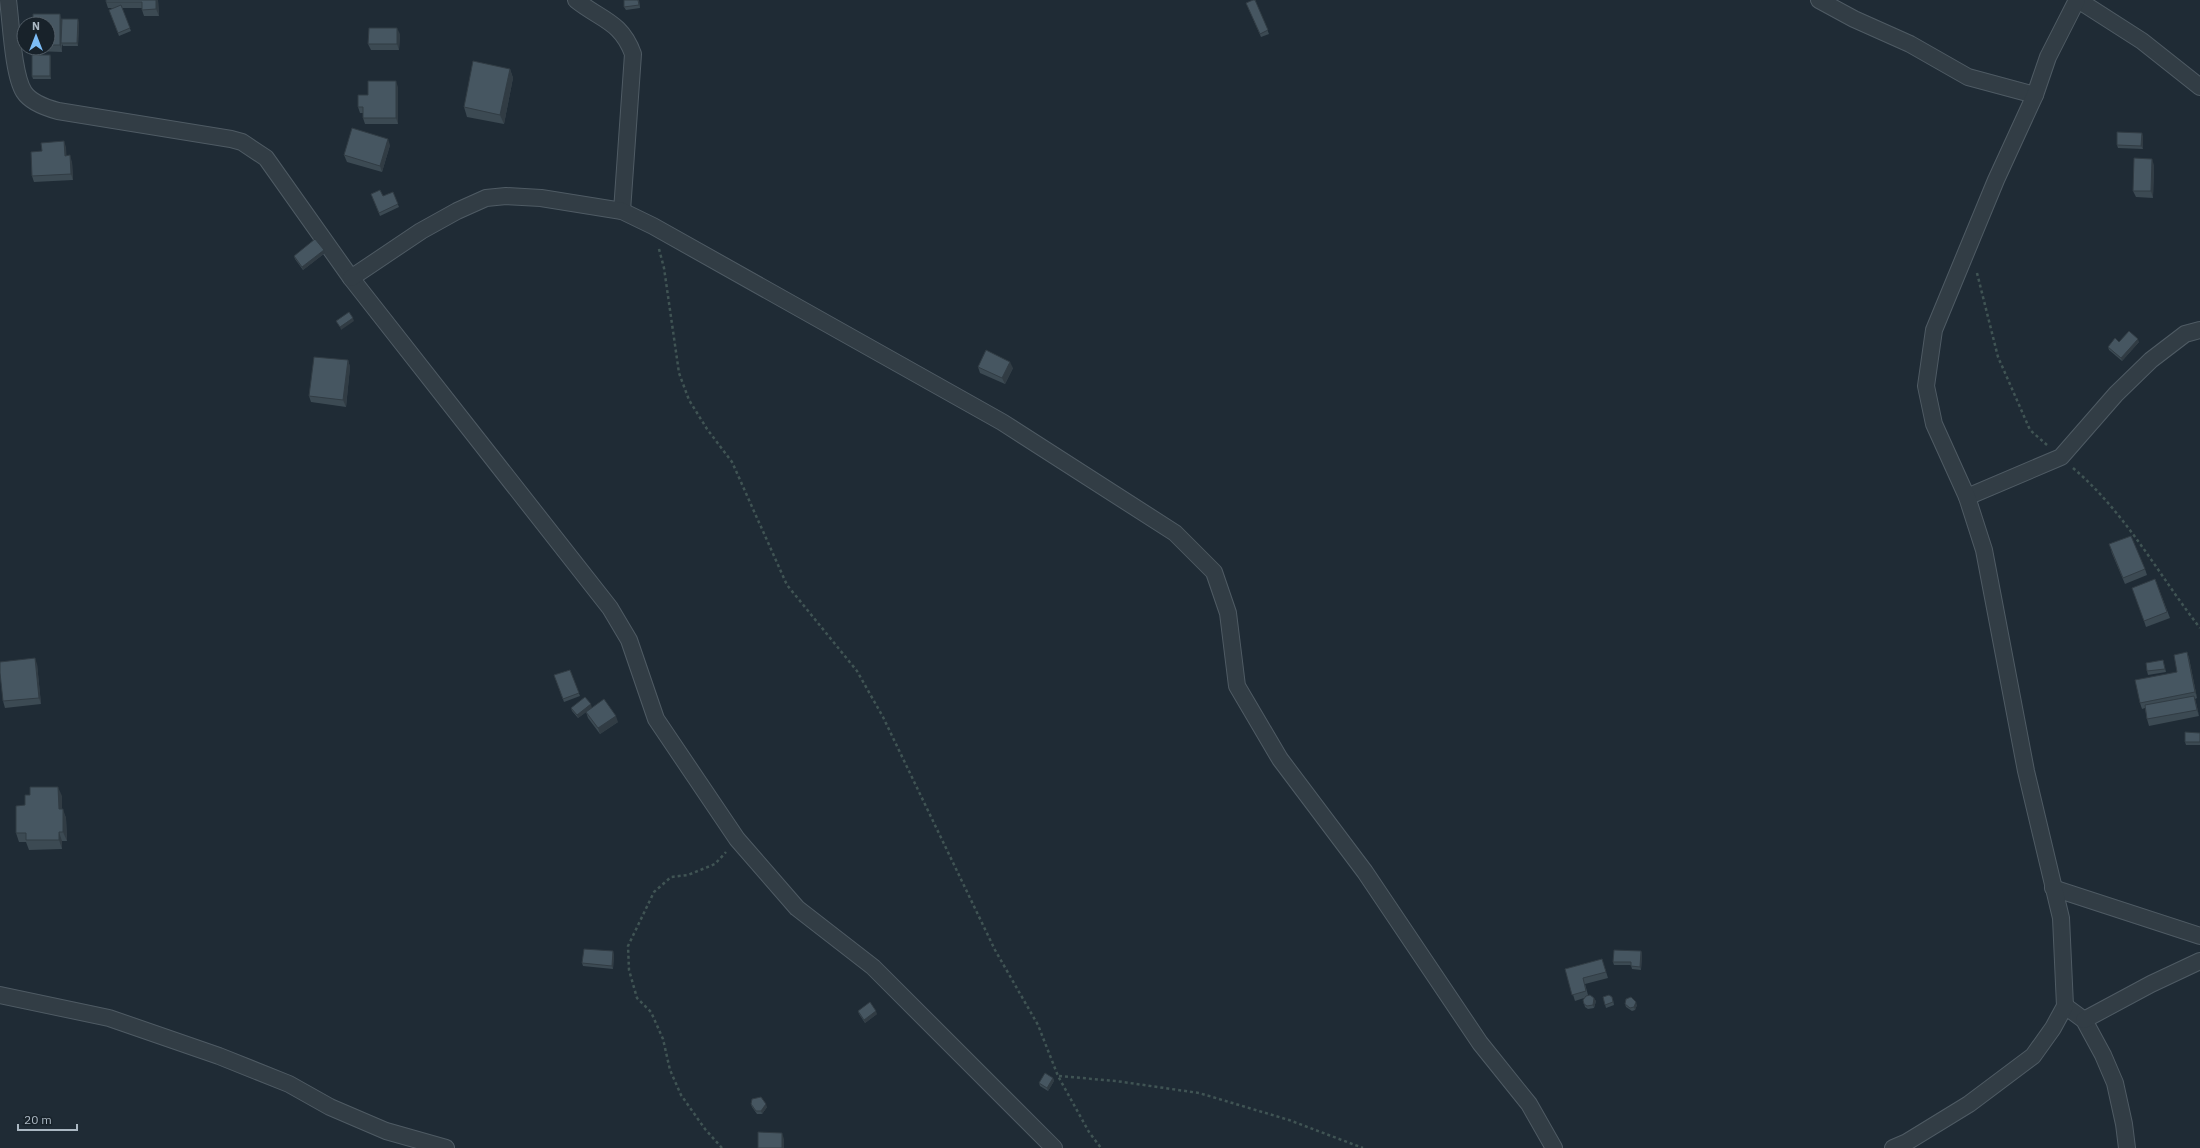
<svg xmlns="http://www.w3.org/2000/svg" width="2200" height="1148" viewBox="0 0 2200 1148" font-family="'IBM Plex Sans',sans-serif">
<style>
.lines{fill:none;stroke-linecap:round;stroke-linejoin:round}
.minor-casing{stroke:#4f5b64;stroke-width:18}
.path{stroke:#405454;stroke-width:2.5;stroke-dasharray:3 3;stroke-linecap:butt}
.minor{stroke:#323d45;stroke-width:16}
.wall{fill:#3c4a53}
.shaded-wall{fill:#313c44}
.building{fill:#465661;stroke:#313c44}
</style>
<rect width="100%" height="100%" fill="#1f2b35"/>
<g class="lines">
<g class="minor-casing">
<g id="minor">
<path d="M8,0c3,22 5,75 16,92 7,11 23,16 34,19l173,28 11,3 24,16 85,120 259,330 19,32 27,79 81,120 60,69 76,59 181,181"/>
<path d="M576,0c25,20 45,21 57,54l-11,157"/>
<polyline points="1819,0 1854,19 1910,44 1968,77 2035,95"/>
<polyline points="2078,0 2142,41 2200,87"/>
<polyline points="351,278 421,231 457,211 486,198 506,196 541,198 622,211 653,226 1002,422 1175,533 1214,572 1228,613 1237,686 1280,759 1365,872 1480,1043 1529,1104 1554,1148"/>
<polyline points="1967,497 2061,457 2116,394 2151,360 2185,334 2200,330"/>
<polyline points="2053,888 2200,936"/>
<polyline points="0,995 109,1018 219,1056 289,1084 330,1107 386,1131 446,1148"/>
<polyline points="2065,1006 2084,1020 2103,1055 2115,1083 2124,1124 2127,1148"/>
<polyline points="2084,1020 2151,984 2200,961"/>
<polyline points="1893,1148 1907,1142 1969,1104 2033,1056 2053,1028 2065,1006 2061,918 2026,771 1984,550 1967,497 1934,424 1926,386 1934,330 1996,180 2035,95 2048,57 2077,0"/>
</g>
</g>
<g class="path">
<polyline points="659,249 664,268 679,373 689,400 707,429 732,462 787,585 857,671 883,717 995,950 1038,1025 1058,1076 1089,1132 1101,1148"/>
<polyline points="1977,273 1998,357 2030,430 2047,445"/>
<path d="M2073,468c53,45 85,106 127,160"/>
<polyline points="1059,1076 1116,1081 1199,1093 1289,1120 1363,1148"/>
<polyline points="722,1148 705,1129 681,1095 670,1070 663,1039 651,1012 637,998 629,970 628,946 654,892 671,877 688,875 715,864 726,852"/>
</g>
<use href="#minor" class="minor"/>
</g>
<g class="wall">
<polygon points="158,0 159,16 144,16 142,10 142,8 122,8 131,31 119,36 109,10 113,8 108,8 106,2"/>
<polygon points="639,0 640,8 626,10 624,7"/>
<polygon points="1255,0 1269,34 1261,37 1246,3"/>
<polygon points="62,19 79,22 78,46 63,46 62,44 62,52 35,51 33,48 48,48 48,24"/>
<polygon points="400,34 399,50 371,50 368,44"/>
<polygon points="50,55 51,58 51,79 33,79 32,76"/>
<polygon points="510,69 513,78 504,124 467,117 464,107"/>
<polygon points="398,87 398,124 365,124 363,118 363,113 360,113 358,107 368,95"/>
<polygon points="2143,136 2143,149 2118,148 2117,145"/>
<polygon points="390,145 382,172 347,162 344,155"/>
<polygon points="66,147 66,156 72,162 73,180 34,182 32,176 42,151"/>
<polygon points="2154,165 2153,198 2136,197 2133,191"/>
<polygon points="393,192 399,207 380,216 371,194 383,196"/>
<polygon points="325,253 303,270 295,259 294,256"/>
<polygon points="2119,342 2139,342 2122,361 2109,350 2108,347"/>
<polygon points="348,360 350,367 346,407 311,402 309,396"/>
<polygon points="978,367 1013,368 1005,384 980,373"/>
<polygon points="2111,551 2145,569 2147,575 2125,584"/>
<polygon points="2155,579 2170,618 2146,627 2144,621"/>
<polygon points="2187,652 2189,658 2197,698 2195,699 2199,716 2149,726 2147,719 2145,708 2142,709 2140,703 2177,672"/>
<polygon points="2163,660 2166,672 2148,675 2147,671"/>
<polygon points="37,664 41,704 5,708 3,701"/>
<polygon points="570,670 580,696 564,702 554,675"/>
<polygon points="571,708 592,708 586,712 618,722 600,734 588,718 586,712 578,718 572,711"/>
<polygon points="2200,733 2200,745 2186,745 2185,742"/>
<polygon points="62,796 62,809 66,818 67,841 62,841 62,849 29,850 26,842 19,842 16,833 25,805"/>
<polygon points="1641,951 1642,954 1641,970 1632,969 1631,965 1614,965 1613,962"/>
<polygon points="614,954 613,969 583,966 582,963"/>
<polygon points="1602,959 1608,978 1585,984 1588,995 1596,1001 1594,1008 1588,1009 1585,1007 1583,1000 1584,998 1575,1001 1565,969"/>
<polygon points="1603,997 1613,1000 1614,1005 1606,1008"/>
<polygon points="1625,1004 1637,1005 1635,1010 1632,1011 1626,1007"/>
<polygon points="858,1011 877,1014 865,1023 859,1014"/>
<polygon points="1053,1078 1054,1081 1048,1091 1040,1086 1039,1083"/>
<polygon points="751,1104 767,1107 762,1114 757,1114 752,1107"/>
</g>
<g class="shaded-wall">
<polygon points="156,0 158,0 159,16 156,9"/>
<polygon points="60,14 62,20 61,43 62,52 60,45"/>
<polygon points="78,19 79,22 78,46 77,43"/>
<polygon points="397,28 400,34 399,50 397,44"/>
<polygon points="50,55 51,58 51,79 50,76"/>
<polygon points="510,69 513,78 504,124 500,115"/>
<polygon points="396,81 398,87 398,124 396,118"/>
<polygon points="2142,133 2143,136 2143,149 2141,146"/>
<polygon points="388,139 390,145 382,172 380,166"/>
<polygon points="64,141 66,147 67,162 65,156"/>
<polygon points="70,155 72,162 73,180 71,174"/>
<polygon points="2152,159 2154,165 2153,198 2151,191"/>
<polygon points="324,250 325,253 303,270 302,267"/>
<polygon points="353,318 354,321 341,330 340,327"/>
<polygon points="2138,339 2139,342 2122,361 2121,358"/>
<polygon points="348,360 350,367 346,407 343,400"/>
<polygon points="1010,362 1013,368 1005,384 1002,378"/>
<polygon points="2187,652 2189,658 2197,698 2195,692"/>
<polygon points="35,658 37,664 41,704 39,698"/>
<polygon points="2194,696 2196,702 2199,716 2197,710"/>
<polygon points="591,704 592,708 578,718 577,715"/>
<polygon points="616,716 618,722 600,734 598,728"/>
<polygon points="58,787 62,796 62,818 59,809"/>
<polygon points="63,809 66,818 67,841 63,832"/>
<polygon points="59,832 62,841 62,849 59,840"/>
<polygon points="613,951 614,954 613,969 612,966"/>
<polygon points="1641,951 1642,954 1641,970 1640,967"/>
<polygon points="1594,998 1596,1001 1594,1008 1593,1005"/>
<polygon points="1636,1002 1637,1005 1635,1010 1634,1007"/>
<polygon points="876,1011 877,1014 865,1023 864,1020"/>
<polygon points="1053,1078 1054,1081 1048,1091 1047,1088"/>
<polygon points="766,1104 767,1107 762,1114 761,1111"/>
<polygon points="782,1133 784,1139 784,1148 782,1148"/>
</g>
<g class="building">
<polygon points="106,0 156,0 156,9 142,10 142,2 106,2"/>
<polygon points="624,0 638,0 639,5 624,7"/>
<polygon points="1253,0 1255,0 1268,30 1260,34 1246,3"/>
<polygon points="121,5 130,28 118,33 109,10"/>
<polygon points="33,14 60,14 60,45 48,45 48,24 33,24"/>
<polygon points="62,19 78,19 77,43 61,43"/>
<polygon points="369,28 397,28 397,44 368,44"/>
<rect x="32" y="55" width="18" height="21"/>
<polygon points="473,61 510,69 500,115 464,107"/>
<polygon points="368,81 396,81 396,118 363,118 363,107 358,107 358,95 368,95"/>
<polygon points="352,128 388,139 380,166 344,155"/>
<polygon points="2117,132 2142,133 2141,146 2117,145"/>
<polygon points="64,141 65,156 70,155 71,174 32,176 31,152 42,151 41,143"/>
<polygon points="2134,158 2152,159 2151,191 2133,191"/>
<polygon points="380,190 383,196 393,192 398,204 379,213 371,194"/>
<polygon points="315,239 324,250 302,267 294,256"/>
<polygon points="349,312 353,318 340,327 336,321"/>
<polygon points="2129,331 2138,339 2121,358 2108,347 2115,338 2119,342"/>
<polygon points="986,350 1010,362 1002,378 978,367"/>
<polygon points="314,357 348,360 343,400 309,396"/>
<polygon points="2131,536 2145,569 2123,578 2109,544"/>
<polygon points="2155,579 2167,612 2144,621 2132,588"/>
<polygon points="2187,652 2195,692 2140,703 2135,680 2177,672 2174,655"/>
<polygon points="35,658 39,698 3,701 0,673 0,662"/>
<polygon points="2163,660 2165,669 2147,671 2146,663"/>
<polygon points="570,670 579,693 563,699 554,675"/>
<polygon points="2194,696 2197,710 2147,719 2145,705"/>
<polygon points="585,697 591,704 577,715 571,708"/>
<polygon points="604,699 616,716 598,728 586,712"/>
<polygon points="2185,732 2200,733 2200,742 2185,742"/>
<polygon points="30,787 58,787 59,809 63,809 63,832 59,832 59,840 26,840 26,833 16,833 16,806 25,805 25,795 30,795"/>
<polygon points="584,949 613,951 612,966 582,963"/>
<polygon points="1614,950 1641,951 1640,967 1631,966 1631,962 1613,962"/>
<polygon points="1602,959 1606,972 1583,978 1586,991 1572,995 1565,969"/>
<polygon points="1590,995 1594,998 1593,1005 1587,1006 1584,1004 1583,1000 1586,996"/>
<polygon points="1609,995 1612,997 1613,1002 1605,1005 1603,997"/>
<polygon points="1631,997 1636,1002 1634,1007 1630,1008 1625,1004 1626,999"/>
<polygon points="870,1002 876,1011 864,1020 858,1011"/>
<polygon points="1045,1073 1053,1078 1047,1088 1039,1083"/>
<polygon points="761,1097 766,1104 761,1111 756,1111 751,1104 752,1099"/>
<polygon points="758,1132 782,1133 782,1148 758,1148"/>
</g>
<g transform="translate(36 36)"><circle r="19" fill="#18222a" stroke="#535e67"/>
<path d="M0-3L7 15L0 10L-7 15Z" fill="#7cbdf7"/>
<text y="-6" font-size="11" font-weight="bold" text-anchor="middle" fill="#abb8c3">N</text>
</g>
<path d="M18 1124v6h59v-6" fill="none" stroke="#abb8c3" stroke-width="2"/>
<text x="24" y="1124" font-size="12" fill="#abb8c3" stroke="#18222a" stroke-width="3" paint-order="stroke">20 m</text>
</svg>
